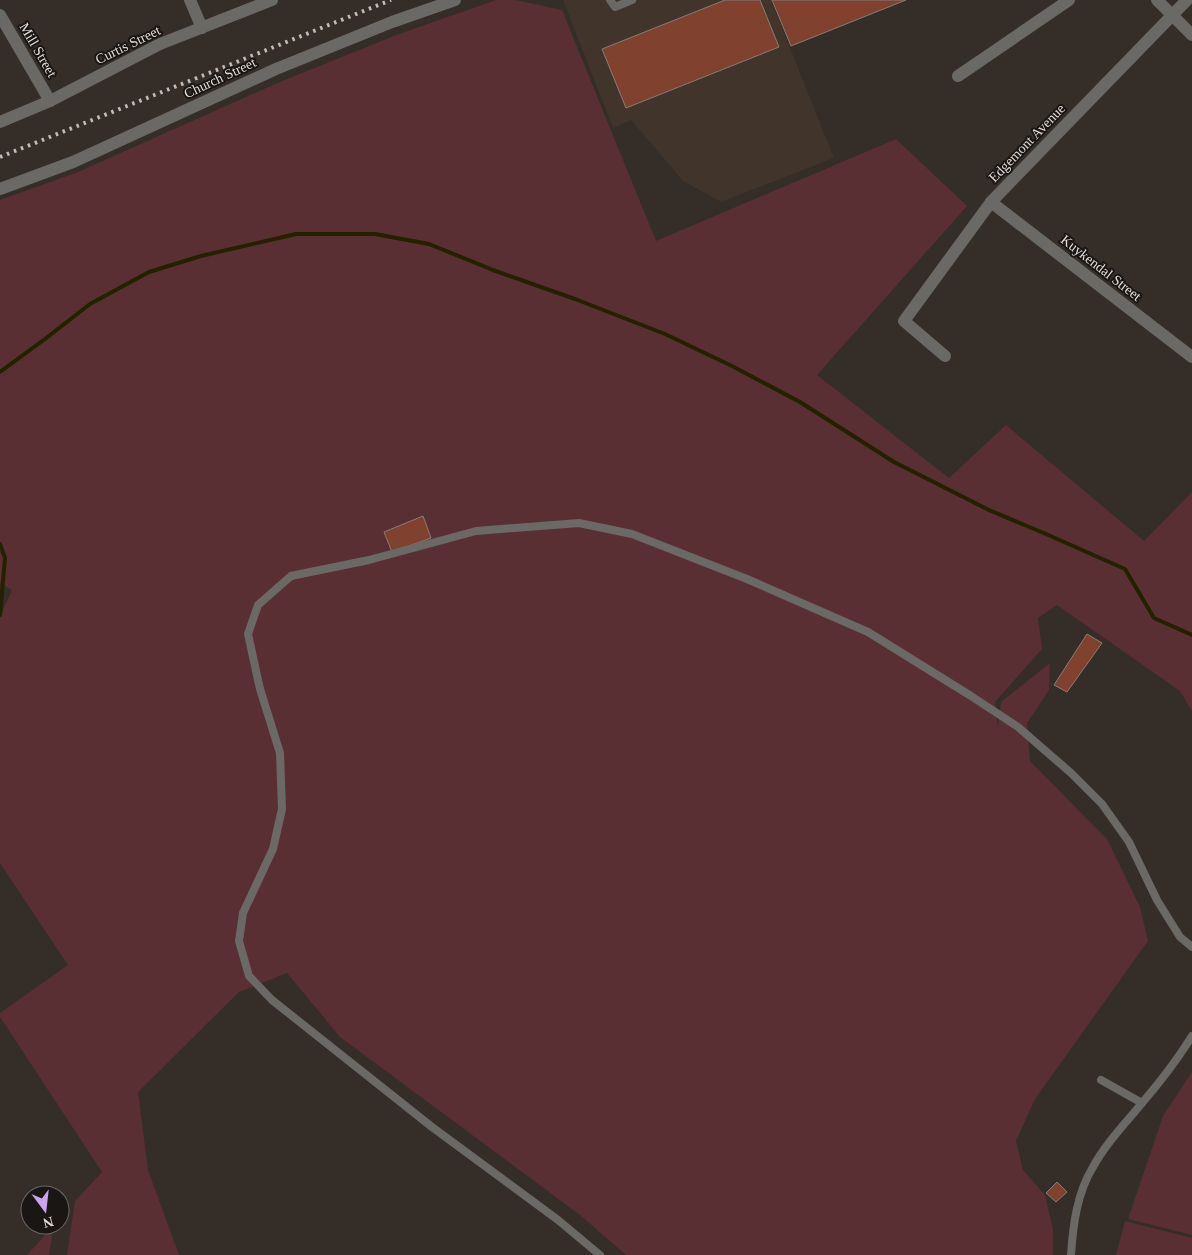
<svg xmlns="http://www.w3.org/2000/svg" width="1192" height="1255" viewBox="0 0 1192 1255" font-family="'Times New Roman',serif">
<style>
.built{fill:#41342a}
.green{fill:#5a2f33}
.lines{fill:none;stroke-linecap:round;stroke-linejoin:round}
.stream{stroke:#242100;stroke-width:4}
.building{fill:#80412f;stroke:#887c78}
.service{stroke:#6b6965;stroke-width:8}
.minor{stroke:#6b6965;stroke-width:12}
.rail{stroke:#c2bcb8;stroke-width:4;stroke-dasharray:2.5 5;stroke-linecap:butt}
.labels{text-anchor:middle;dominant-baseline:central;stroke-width:4;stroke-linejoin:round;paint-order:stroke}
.street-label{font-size:14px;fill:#e0dbd7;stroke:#1a1614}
</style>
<rect width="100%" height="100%" fill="#352d27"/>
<polygon class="built" points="563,0 771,0 834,158 721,202 683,181 631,120 613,128"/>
<g class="green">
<polygon points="496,0 515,0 562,10 656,241 896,139 967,206 817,375 949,478 1006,425 1144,541 1192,492 1192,711 1180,691 1057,605 1038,618 1042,649 995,702 998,728 1001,702 1050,663 1049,690 1027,723 1030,761 1107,839 1140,907 1148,941 1035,1099 1016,1141 1023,1170 1045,1195 1053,1230 1053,1255 626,1255 580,1215 340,1037 287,973 239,992 138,1092 148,1170 179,1255 67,1255 75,1201 102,1172 0,1017 0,1013 68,965 0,863 0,617 12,590 0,583 0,200 78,172 282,81 399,34"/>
<polygon points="1192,1072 1192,1235 1128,1219 1163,1116"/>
<polygon points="1125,1221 1192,1238 1192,1255 1116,1255"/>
<polygon points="54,1225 49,1255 27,1255"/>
</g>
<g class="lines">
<g class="stream">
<polyline points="0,372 45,339 90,304 149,272 201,256 296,234 375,234 429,244 493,270 575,299 665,334 732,366 800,402 894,462 989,510 1046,534 1125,569 1154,618 1192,635"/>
<polyline points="0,544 5,558 0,615"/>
</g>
</g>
<g class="building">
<polygon points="725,0 760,0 779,47 626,108 602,49"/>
<polygon points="772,0 906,0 791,46"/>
<polygon points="423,516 431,538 392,552 384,532"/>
<polygon points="1087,634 1102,643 1067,692 1054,685"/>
<polygon points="1057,1182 1067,1192 1056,1202 1046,1193"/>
</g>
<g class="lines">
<g class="service">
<polyline points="610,0 615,7 632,0"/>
<polyline points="1101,1080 1142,1103"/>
<polyline points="600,1255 558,1220 432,1127 272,1000 249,976 239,941 243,913 273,849 282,809 280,753 260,689 248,634 258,605 291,576 369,560 476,531 579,523 632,534 747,579 868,632 971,696 1018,727 1071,773 1102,804 1129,842 1157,900 1180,937 1192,947"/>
<path d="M1071,1255c2,-30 6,-62 22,-88 13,-24 32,-43 49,-64 18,-21 35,-43 50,-67"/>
</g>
<g class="minor">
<polyline points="190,0 202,28"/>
<polyline points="1157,0 1192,35"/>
<polyline points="0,15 50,101"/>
<polyline points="958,76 1069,0"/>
<polyline points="0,122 50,101 160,44 272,0"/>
<polyline points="0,189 73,162 276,69 392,22 455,0"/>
<polyline points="991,202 1192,357"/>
<polyline points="945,356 904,321 991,202 1187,0"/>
</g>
<polyline class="rail" points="0,157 391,0"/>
</g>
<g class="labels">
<g class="street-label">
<text transform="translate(128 45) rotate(-26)">Curtis Street</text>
<text transform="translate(38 50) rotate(60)">Mill Street</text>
<text transform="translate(220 78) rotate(-25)">Church Street</text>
<text transform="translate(1027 143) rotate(-46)">Edgemont Avenue</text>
<text transform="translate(1101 268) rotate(38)">Kuykendal Street</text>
</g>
</g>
<g transform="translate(45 1210) rotate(165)"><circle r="24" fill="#1a1614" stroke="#696562"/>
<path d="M0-4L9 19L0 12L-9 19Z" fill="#c9a5ee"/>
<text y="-8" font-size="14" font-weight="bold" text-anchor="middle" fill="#e0dbd7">N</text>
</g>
</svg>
